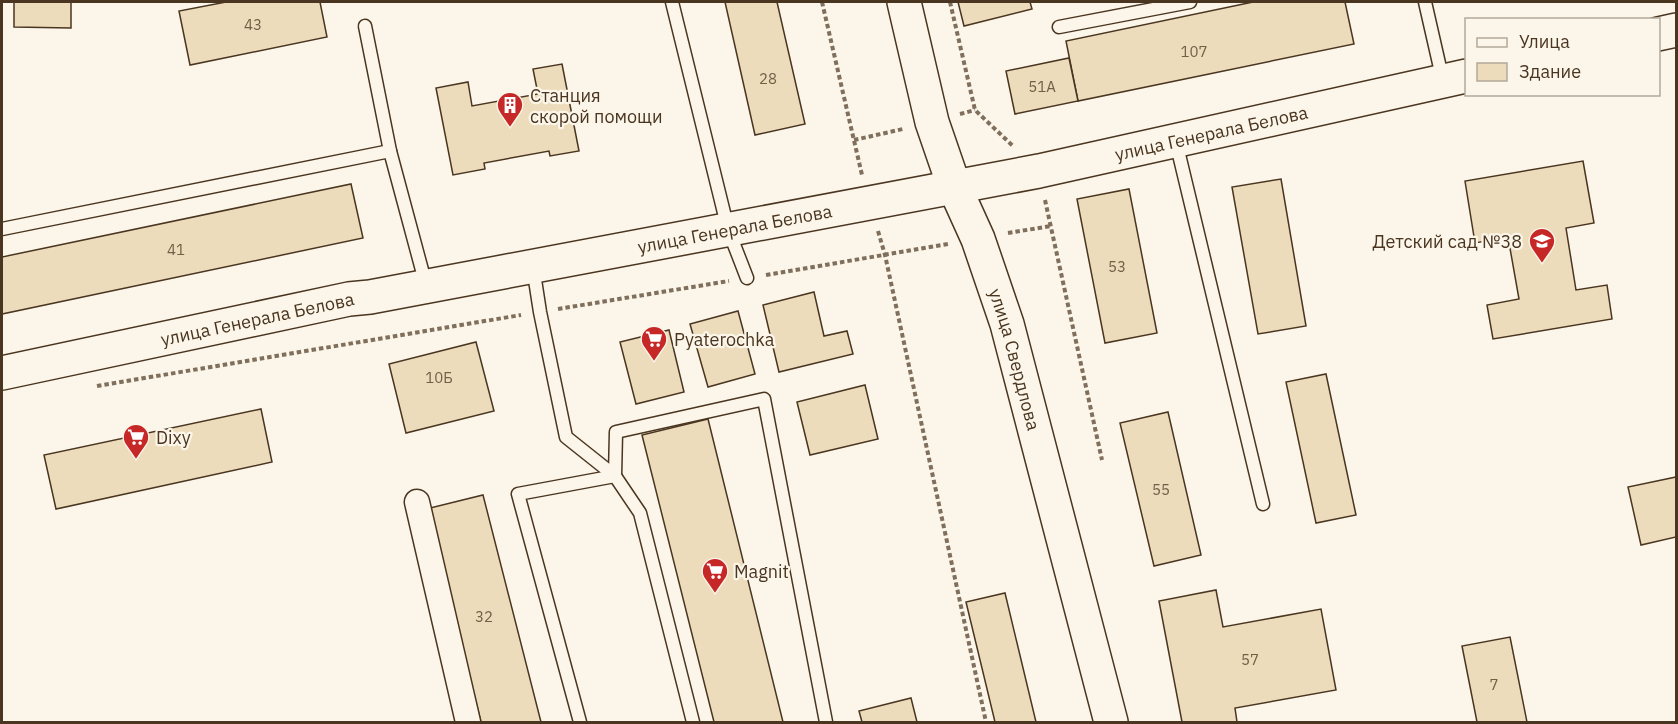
<svg xmlns="http://www.w3.org/2000/svg" width="1678" height="724" viewBox="0 0 1678 724" font-family="'IBM Plex Sans',sans-serif">
<style>
.building{fill:#ecdcbc;stroke:#4a3520;stroke-width:1.5}
.lines{fill:none;stroke-linecap:round;stroke-linejoin:round}
.lane-casing{stroke:#4a3520;stroke-width:15}
.street-casing{stroke:#4a3520;stroke-width:27}
.secondary-casing{stroke:#4a3520;stroke-width:36}
.path{stroke:#7f6f5c;stroke-width:4;stroke-dasharray:4.5 3;stroke-linecap:butt}
.lane{stroke:#fbf6e9;stroke-width:12}
.street{stroke:#fbf6e9;stroke-width:24}
.secondary{stroke:#fbf6e9;stroke-width:33}
.labels{text-anchor:middle;dominant-baseline:central;stroke-width:4.5;stroke-linejoin:round;paint-order:stroke}
.number-label{font-size:15px;fill:#725f47}
.poi-label{font-size:18px;fill:#4a3520;stroke:#fbf6e9;text-anchor:start}
.street-label{font-size:18px;fill:#4a3520;stroke:#fbf6e9}
</style>
<rect width="100%" height="100%" fill="#fbf6e9"/>
<g class="building">
<polygon points="14,2 71,2 71,28 14,27"/>
<polygon points="226,2 320,2 327,37 190,65 179,11"/>
<polygon points="725,2 777,2 805,124 755,135"/>
<polygon points="958,2 1030,2 1032,9 964,26"/>
<polygon points="1253,2 1345,2 1354,44 1078,101 1066,41"/>
<polygon points="1069,58 1078,101 1015,114 1006,71"/>
<polygon points="562,64 579,151 550,156 549,151 484,163 485,169 453,175 436,88 468,82 472,106 538,94 533,69"/>
<polygon points="1583,161 1594,223 1566,228 1576,290 1607,285 1612,319 1493,339 1487,305 1519,299 1508,237 1475,243 1465,181"/>
<polygon points="1281,179 1306,326 1258,334 1232,187"/>
<polygon points="351,184 363,238 2,314 2,257"/>
<polygon points="1129,189 1157,333 1105,343 1077,199"/>
<polygon points="814,292 824,336 847,331 853,354 779,372 763,305"/>
<polygon points="738,311 755,374 708,387 690,324"/>
<polygon points="669,330 684,392 636,404 620,342"/>
<polygon points="476,342 494,411 406,433 389,364"/>
<polygon points="1326,374 1356,515 1316,523 1286,382"/>
<polygon points="865,385 878,439 810,455 797,402"/>
<polygon points="261,409 272,462 56,509 44,455"/>
<polygon points="1168,412 1201,555 1154,566 1120,423"/>
<polygon points="708,419 783,722 714,722 642,435"/>
<polygon points="1676,477 1676,537 1641,545 1628,487"/>
<polygon points="483,495 541,722 481,722 426,509"/>
<polygon points="1216,590 1223,627 1321,609 1336,690 1235,708 1237,722 1182,722 1159,601"/>
<polygon points="1005,593 1036,722 995,722 966,602"/>
<polygon points="1510,637 1527,722 1477,722 1462,646"/>
<polygon points="911,698 917,722 862,722 859,711"/>
</g>
<g class="lines">
<g class="lane-casing">
<g id="lane">
<polyline points="672,2 728,229 747,278"/>
<polyline points="1425,2 1443,81"/>
<polyline points="365,26 390,151"/>
<polyline points="1059,27 1190,2"/>
<polyline points="1176,142 1263,504"/>
<polyline points="2,229 390,151 426,285"/>
<polyline points="533,267 540,312 566,437 615,476 640,513 693,722"/>
<polyline points="580,722 518,494 615,476 616,432 764,399 826,722"/>
</g>
</g>
<g class="street-casing">
<polyline id="street" points="417,502 468,722"/>
</g>
<g class="secondary-casing">
<g id="secondary">
<path id="s1" d="M904,2l28,120 22,64 24,53 29,85 104,398"/>
<polyline points="1658,34 1676,30"/>
<path id="s2" d="M2,373l347,-74 21,-2 669,-126 427,-95"/>
</g>
</g>
<g class="path">
<polyline points="822,2 862,175"/>
<polyline points="950,2 975,110 1014,147"/>
<polyline points="960,114 975,110"/>
<polyline points="854,140 903,129"/>
<polyline points="1045,200 1102,460"/>
<polyline points="878,231 885,255 986,722"/>
<polyline points="1008,233 1051,226"/>
<polyline points="766,275 948,244"/>
<polyline points="558,309 729,281"/>
<polyline points="97,386 521,315"/>
</g>
<use href="#lane" class="lane"/>
<use href="#street" class="street"/>
<use href="#secondary" class="secondary"/>
</g>
<defs>
<g id="building-pin" transform="scale(1.35)"><path d="M0 17L-7.5 6A9.5 9.5 0 1 1 7.5 6Z" fill="#c62828" stroke="#fbf6e9"/><path d="M-4-6H4V6H1V3H-1V6H-4ZM-2.5-4.3h1.7v1.8h-1.7ZM.8-4.3h1.7v1.8H.8ZM-2.5-1h1.7V.8h-1.7ZM.8-1h1.7V.8H.8Z" fill="#fff"/></g>
<g id="school-pin" transform="scale(1.35)"><path d="M0 17L-7.5 6A9.5 9.5 0 1 1 7.5 6Z" fill="#c62828" stroke="#fbf6e9"/><path d="M0-5L7-2L0 1L-7-2ZM-4 1L0 2.5L4 1V4Q0 6-4 4Z" fill="#fff"/></g>
<g id="supermarket-pin" transform="scale(1.35)"><path d="M0 17L-7.5 6A9.5 9.5 0 1 1 7.5 6Z" fill="#c62828" stroke="#fbf6e9"/><path d="M-6-5.5h2.5l.6 2H6L4.5 2H-2.5L-4.4-4H-6ZM-1.5 3.2a1.3 1.3 0 1 0 .1 0ZM3 3.2a1.3 1.3 0 1 0 .1 0Z" fill="#fff"/></g>
</defs>
<g fill-rule="evenodd">
<use href="#building-pin" x="510" y="105"/>
<use href="#school-pin" x="1542" y="241"/>
<use href="#supermarket-pin" x="654" y="339"/>
<use href="#supermarket-pin" x="136" y="437"/>
<use href="#supermarket-pin" x="715" y="571"/>
</g>
<g class="labels">
<g class="number-label">
<text x="253" y="24">43</text>
<text x="1194" y="51">107</text>
<text x="768" y="78">28</text>
<text x="1042" y="86">51А</text>
<text x="176" y="249">41</text>
<text x="1117" y="266">53</text>
<text x="439" y="377">10Б</text>
<text x="1161" y="489">55</text>
<text x="484" y="616">32</text>
<text x="1250" y="659">57</text>
<text x="1494" y="684">7</text>
</g>
<g class="poi-label">
<text x="530" y="95">Станция<tspan x="530" dy="21">скорой помощи</tspan></text>
<text x="1522" y="241" text-anchor="end">Детский сад №38</text>
<text x="674" y="339">Pyaterochka</text>
<text x="156" y="437">Dixy</text>
<text x="734" y="571">Magnit</text>
</g>
<g class="street-label">
<text stroke="none"><textPath href="#s2" startOffset="1233">улица Генерала Белова</textPath></text>
<text stroke="none"><textPath href="#s2" startOffset="747">улица Генерала Белова</textPath></text>
<text stroke="none"><textPath href="#s2" startOffset="261">улица Генерала Белова</textPath></text>
<text stroke="none"><textPath href="#s1" startOffset="375">улица Свердлова</textPath></text>
</g>
</g>
<rect width="1678" height="724" fill="none" stroke="#4a3520" stroke-width="6"/>
<rect x="1465" y="18" width="195" height="78" fill="#fbf6e9" stroke="#b4a999" stroke-width="1.5"/>
<rect x="1477" y="38" width="30" height="9" fill="#fbf6e9" stroke="#b4a999" stroke-width="1.5"/>
<text x="1519" y="48" font-size="18" fill="#4a3520">Улица</text>
<rect x="1477" y="63" width="30" height="18" fill="#ecdcbc" stroke="#b4a999" stroke-width="1.5"/>
<text x="1519" y="78" font-size="18" fill="#4a3520">Здание</text>
</svg>
